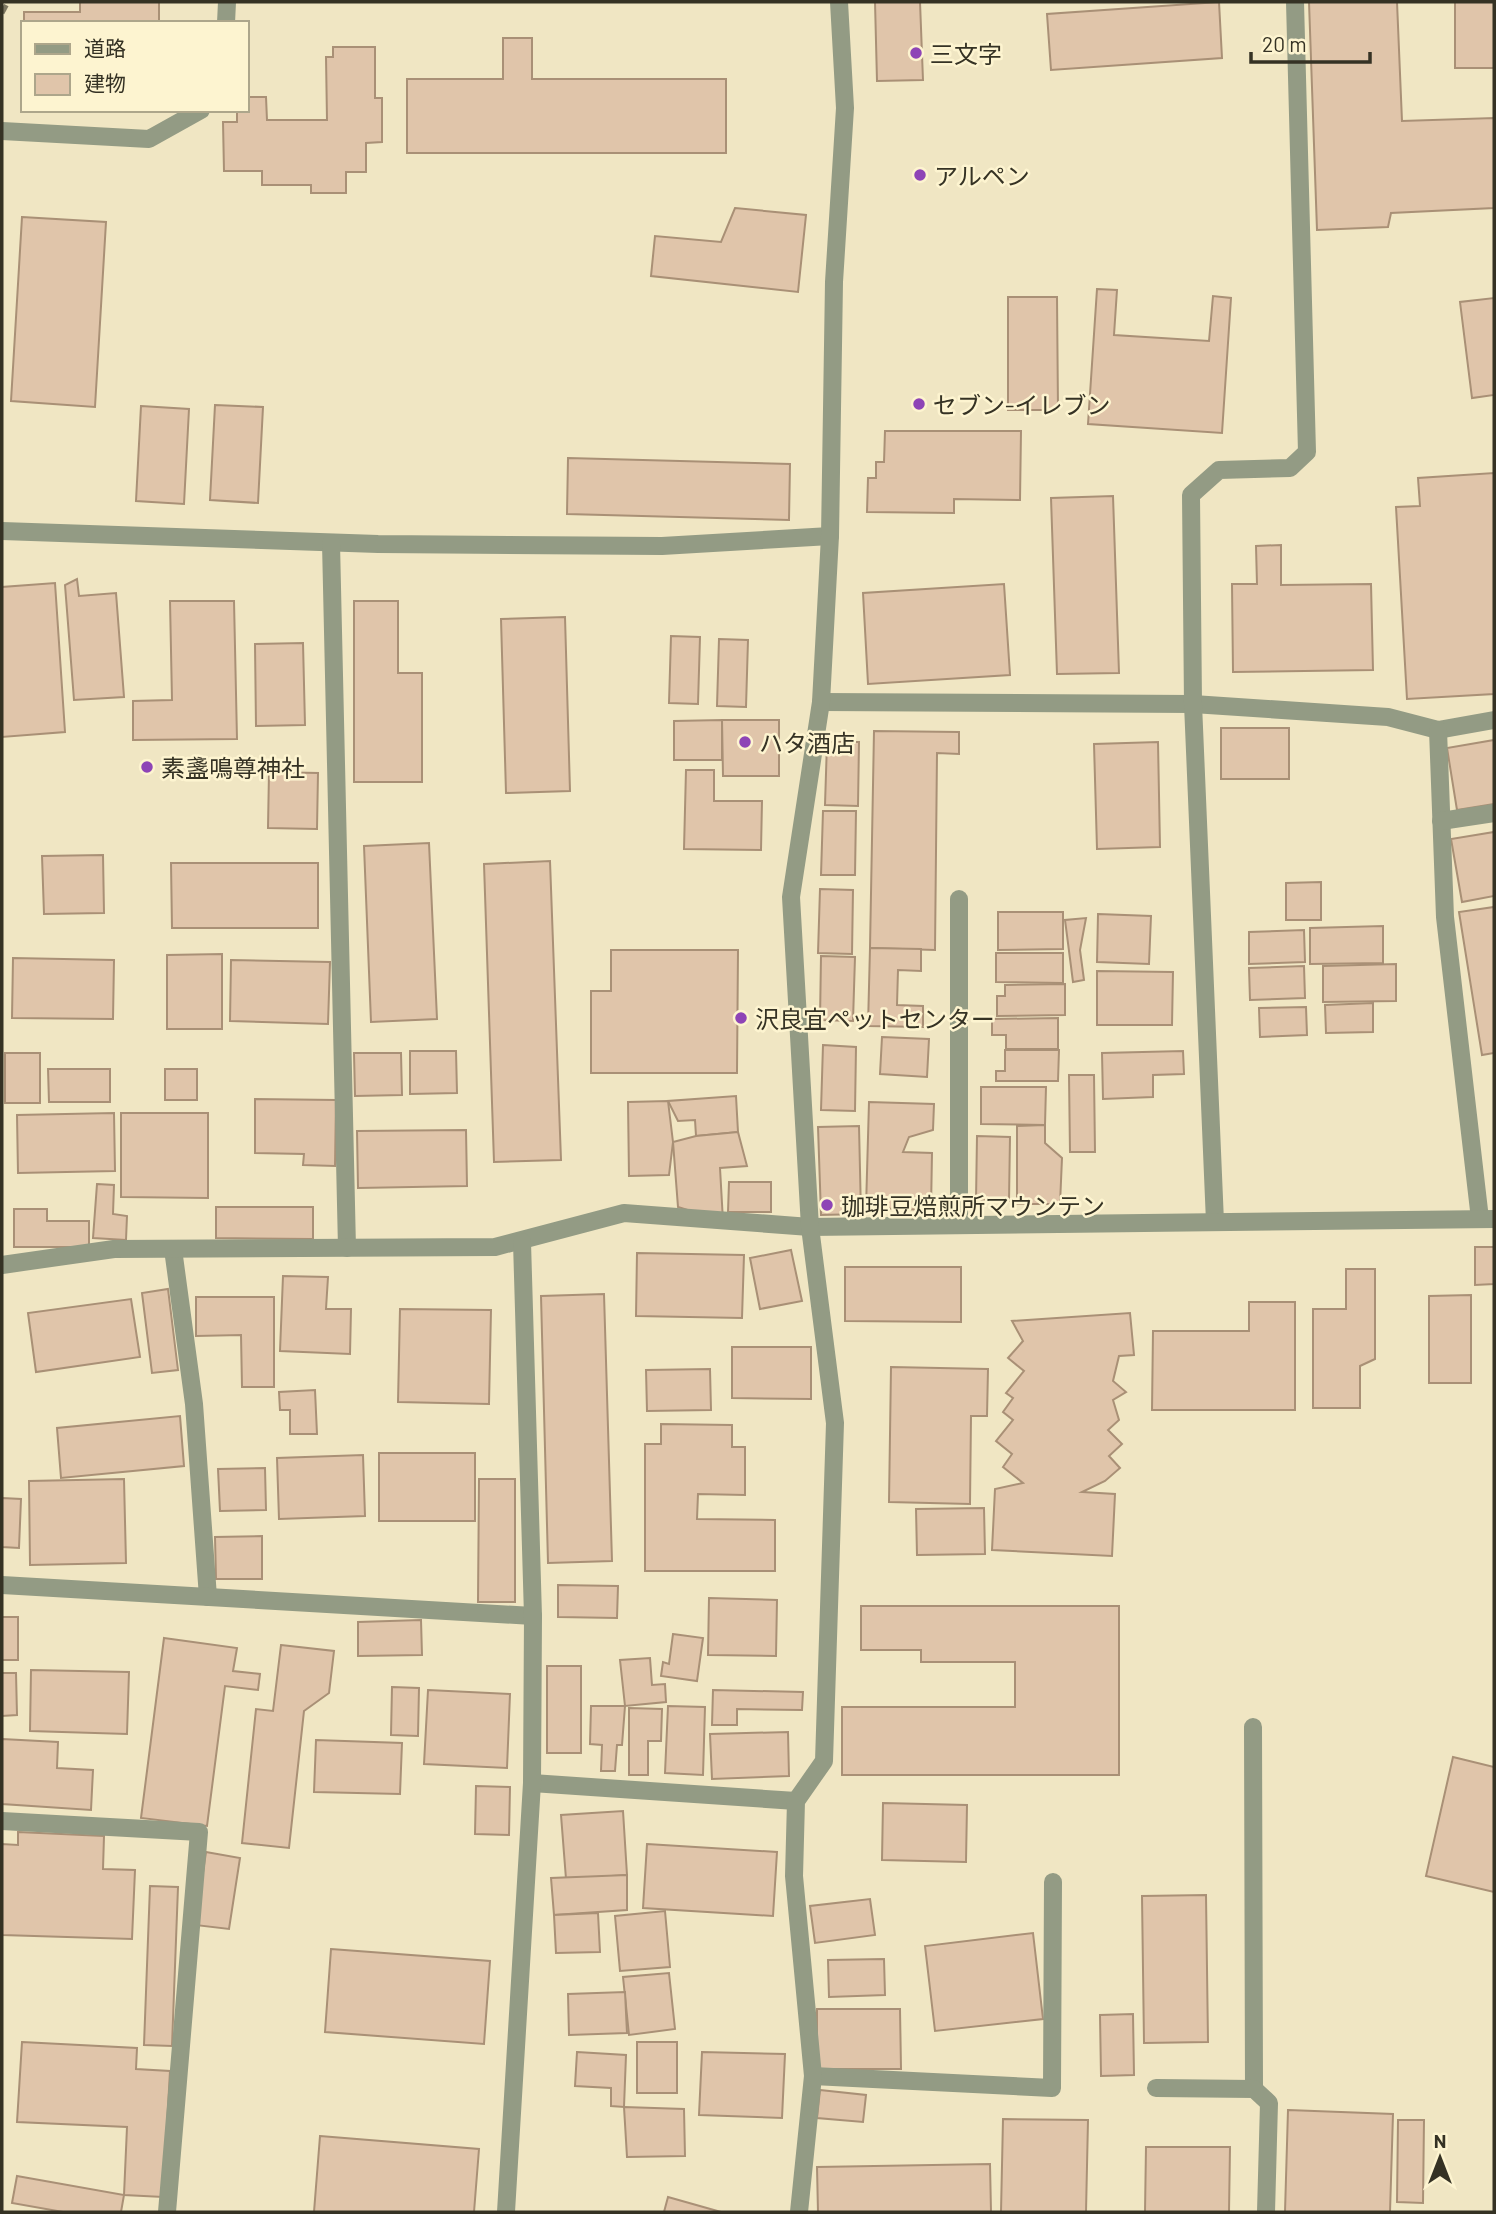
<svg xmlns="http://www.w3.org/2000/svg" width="1496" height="2214" viewBox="0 0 1496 2214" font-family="Barlow,'Noto Sans JP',sans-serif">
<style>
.building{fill:#e0c5aa;stroke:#a99076;stroke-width:2}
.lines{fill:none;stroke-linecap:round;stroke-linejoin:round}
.street{stroke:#939b84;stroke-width:18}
.rail{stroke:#7d7761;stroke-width:5;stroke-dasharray:9 9;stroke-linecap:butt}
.poi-dot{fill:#8e44b6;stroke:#fdf4d0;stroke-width:2.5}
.labels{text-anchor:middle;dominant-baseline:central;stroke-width:5;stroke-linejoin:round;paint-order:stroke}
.poi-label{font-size:24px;fill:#353224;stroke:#fdf4d0;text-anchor:start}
</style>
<rect width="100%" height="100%" fill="#f0e6c3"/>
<g class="building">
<polygon points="80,2 159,2 159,23 24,23 24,12 80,12"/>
<polygon points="875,2 920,2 923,80 877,81"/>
<polygon points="1219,2 1222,58 1051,70 1047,14"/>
<polygon points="1309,2 1397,2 1402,121 1494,118 1494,208 1391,213 1388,227 1317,230"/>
<rect x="1455" y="2" width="39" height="66"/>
<polygon points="503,38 532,38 532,79 726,79 726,153 407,153 407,79 503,79"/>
<polygon points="333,47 375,47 375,98 382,98 382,142 366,143 366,172 346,172 346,193 311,193 311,185 262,185 262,171 224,171 223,122 237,122 237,110 247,110 247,97 266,97 267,120 327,120 326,57 333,57"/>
<polygon points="735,208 806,215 798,292 651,276 655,236 721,242"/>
<polygon points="22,217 106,222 95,407 11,401"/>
<polygon points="1097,289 1117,290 1114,335 1209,341 1213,296 1231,298 1222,433 1088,424"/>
<polygon points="1008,297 1057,297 1058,410 1008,410"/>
<polygon points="1494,298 1494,395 1472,398 1460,302"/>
<polygon points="215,405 263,407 258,503 210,500"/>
<polygon points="141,406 189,409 184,504 136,501"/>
<polygon points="885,431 1021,431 1020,500 954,499 954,513 867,512 868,478 876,478 876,462 884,462"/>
<polygon points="568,458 790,464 789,520 567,514"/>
<polygon points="1494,473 1494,694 1407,699 1396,507 1420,506 1418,478"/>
<polygon points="1113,496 1119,673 1057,674 1051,498"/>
<polygon points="1281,545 1281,585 1371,584 1373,670 1233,672 1232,584 1257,584 1256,546"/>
<polygon points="77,579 79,596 116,593 124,697 74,700 65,585"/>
<polygon points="55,583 65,732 2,737 2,587"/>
<polygon points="1004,584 1010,675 868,684 863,593"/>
<polygon points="170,601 234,601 237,739 133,740 133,701 172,700"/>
<polygon points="354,601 398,601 398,673 422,673 422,782 354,782"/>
<polygon points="565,617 570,791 506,793 501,619"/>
<polygon points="671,636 700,637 698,704 669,703"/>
<polygon points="719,639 748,640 746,707 717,706"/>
<polygon points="303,643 305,725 256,726 255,644"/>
<polygon points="722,720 779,720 779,776 723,776"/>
<polygon points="722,720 722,760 674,760 674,721"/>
<rect x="1221" y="728" width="68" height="51"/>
<polygon points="874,731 959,732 959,754 937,753 935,950 870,948"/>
<polygon points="1494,740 1494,804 1457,810 1447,748"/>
<polygon points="827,742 859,742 858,806 825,805"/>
<polygon points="1158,742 1160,847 1097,849 1094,744"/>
<polygon points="686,770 714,770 714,801 762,801 761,850 684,849"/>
<polygon points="269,772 318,773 317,829 268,828"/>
<polygon points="823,811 856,811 855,875 821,875"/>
<polygon points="1494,832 1494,896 1462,902 1451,839"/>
<polygon points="429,843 437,1019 371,1022 364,846"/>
<polygon points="103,855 104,913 44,914 42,856"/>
<polygon points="550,861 561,1160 494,1162 484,864"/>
<polygon points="171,863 318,863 318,928 172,928"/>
<polygon points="1321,882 1321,920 1286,920 1286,883"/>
<polygon points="820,889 853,890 852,954 818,953"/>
<polygon points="1494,907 1494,1053 1482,1055 1459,912"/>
<polygon points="998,912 1063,912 1063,949 998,950"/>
<polygon points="1098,914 1151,916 1149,964 1097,962"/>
<polygon points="1086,918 1080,950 1084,980 1073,982 1065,920"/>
<polygon points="1383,926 1383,963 1310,964 1310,928"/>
<polygon points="1304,930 1305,962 1249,964 1249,932"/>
<polygon points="870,948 921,949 921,971 898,970 897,1005 923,1006 923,1027 868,1026"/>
<polygon points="611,950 738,950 737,1073 591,1073 591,991 611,991"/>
<polygon points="996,953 1063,953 1063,983 996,982"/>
<polygon points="222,954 222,1029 167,1029 167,955"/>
<polygon points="821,956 855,957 853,1021 820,1020"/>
<polygon points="13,958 114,960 113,1019 12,1018"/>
<polygon points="231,960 330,962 328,1024 230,1021"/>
<polygon points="1396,964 1396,1001 1323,1002 1323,966"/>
<polygon points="1304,966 1305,998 1250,1000 1249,968"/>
<polygon points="1097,971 1173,972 1172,1025 1097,1025"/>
<polygon points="1065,984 1065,1015 997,1016 997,996 1005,996 1005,985"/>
<polygon points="1373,1003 1373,1032 1326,1033 1325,1005"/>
<polygon points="1306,1007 1307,1035 1260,1037 1259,1008"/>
<polygon points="1058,1018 1058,1049 1006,1049 1006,1035 992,1035 992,1019"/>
<polygon points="882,1037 929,1039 927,1077 880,1074"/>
<polygon points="823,1045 856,1047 855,1111 821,1110"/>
<polygon points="1005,1050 1059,1050 1058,1081 996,1081 996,1071 1005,1071"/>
<polygon points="410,1051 456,1051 457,1093 410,1094"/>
<polygon points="1183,1051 1184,1074 1153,1075 1153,1097 1103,1099 1102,1053"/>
<rect x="5" y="1053" width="35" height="50"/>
<polygon points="354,1053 401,1053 402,1095 355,1096"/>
<polygon points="48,1069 110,1069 110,1102 49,1102"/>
<rect x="165" y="1069" width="32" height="31"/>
<polygon points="1069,1075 1094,1075 1095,1152 1070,1152"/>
<polygon points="981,1087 1046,1087 1045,1125 981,1124"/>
<polygon points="736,1096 738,1132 696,1136 695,1120 678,1121 668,1101"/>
<polygon points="255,1099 336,1100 335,1166 303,1165 304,1154 255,1153"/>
<polygon points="668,1101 673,1142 669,1175 629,1176 628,1102"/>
<polygon points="869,1102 934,1104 933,1130 909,1137 903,1152 932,1153 931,1210 866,1208"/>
<polygon points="114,1113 115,1171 18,1173 17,1115"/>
<polygon points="121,1113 208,1113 208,1198 121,1197"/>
<polygon points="1045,1125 1045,1143 1062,1158 1060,1204 1017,1204 1017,1126"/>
<polygon points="859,1126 861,1214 821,1215 818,1127"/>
<polygon points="466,1130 467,1186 358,1188 357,1131"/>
<polygon points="738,1132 747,1166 720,1168 723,1221 678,1207 673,1142 696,1136"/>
<polygon points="977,1136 1010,1137 1009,1201 976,1200"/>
<polygon points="729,1182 771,1182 771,1212 728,1212"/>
<polygon points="97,1184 114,1185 113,1214 127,1216 126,1240 93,1238"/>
<polygon points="216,1207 313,1207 313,1239 216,1238"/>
<polygon points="14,1209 47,1209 47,1221 89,1221 89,1247 14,1247"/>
<polygon points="1475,1247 1494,1247 1494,1284 1475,1285"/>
<polygon points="791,1250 802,1301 760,1309 750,1258"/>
<polygon points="637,1253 744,1255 742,1318 636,1316"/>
<polygon points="845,1267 961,1267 961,1322 845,1321"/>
<polygon points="1346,1269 1375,1269 1375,1359 1360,1366 1360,1408 1313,1408 1313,1309 1346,1309"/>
<polygon points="283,1276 328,1277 326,1309 351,1309 350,1354 280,1351"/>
<polygon points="168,1289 178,1370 152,1373 142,1293"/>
<polygon points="604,1294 612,1561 548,1563 541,1296"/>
<polygon points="1471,1295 1471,1383 1429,1383 1429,1296"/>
<polygon points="196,1297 274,1297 274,1387 242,1387 241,1335 196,1336"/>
<polygon points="131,1299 140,1357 36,1372 28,1313"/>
<polygon points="1249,1302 1295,1302 1295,1410 1152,1410 1153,1331 1249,1331"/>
<polygon points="400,1309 491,1310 489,1404 398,1402"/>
<polygon points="1130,1313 1134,1355 1119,1356 1113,1381 1126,1392 1113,1400 1119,1420 1108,1430 1122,1444 1109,1456 1120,1468 1105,1481 1082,1492 1115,1494 1112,1556 992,1550 995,1489 1023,1483 1003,1467 1012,1454 996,1441 1013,1420 1003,1412 1013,1398 1006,1393 1024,1371 1008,1358 1023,1341 1012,1321"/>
<polygon points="732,1347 811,1347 811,1399 732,1398"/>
<polygon points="891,1367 988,1369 987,1416 971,1416 970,1504 889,1502"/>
<polygon points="710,1369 711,1410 647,1411 646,1370"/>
<polygon points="315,1390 317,1434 290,1434 290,1410 280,1410 279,1392"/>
<polygon points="180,1416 184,1466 61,1478 57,1428"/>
<polygon points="661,1424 732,1425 732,1447 745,1447 745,1495 698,1494 697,1519 775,1520 775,1571 645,1571 645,1444 661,1444"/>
<rect x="379" y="1453" width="96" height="68"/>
<polygon points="363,1455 365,1516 279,1519 277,1458"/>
<polygon points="265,1468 266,1510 220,1511 218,1469"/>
<polygon points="124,1479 126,1563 30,1565 29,1481"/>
<polygon points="479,1479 515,1479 515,1602 478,1602"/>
<polygon points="2,1498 21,1499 19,1548 2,1547"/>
<polygon points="984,1508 985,1554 917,1555 916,1509"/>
<polygon points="262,1536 262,1579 216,1579 215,1537"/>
<polygon points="558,1585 618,1586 617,1618 558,1617"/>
<polygon points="709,1598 777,1600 776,1656 708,1655"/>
<polygon points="861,1606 1119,1606 1119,1775 842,1775 842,1707 1015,1707 1015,1662 921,1662 921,1650 861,1650"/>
<rect x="2" y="1617" width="16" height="43"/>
<polygon points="421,1620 422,1655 358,1656 358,1622"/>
<polygon points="673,1634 703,1638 697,1681 661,1676 663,1662 669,1664"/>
<polygon points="164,1638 237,1648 233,1671 260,1674 258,1690 225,1686 207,1826 141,1818"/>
<polygon points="281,1645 334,1651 329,1693 304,1711 289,1848 242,1843 256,1709 273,1711"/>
<polygon points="650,1658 652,1685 665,1684 666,1702 625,1706 620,1660"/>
<rect x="547" y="1666" width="34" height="87"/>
<polygon points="31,1670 129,1672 127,1734 30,1731"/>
<polygon points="2,1673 16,1673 17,1715 2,1716"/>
<polygon points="392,1687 419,1688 418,1736 391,1735"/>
<polygon points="428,1690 510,1694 507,1768 424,1764"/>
<polygon points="713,1690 803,1692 802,1710 737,1709 737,1725 712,1725"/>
<polygon points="591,1706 625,1706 622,1745 617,1745 615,1771 601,1771 602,1745 590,1744"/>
<polygon points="668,1706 705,1707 703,1775 665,1773"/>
<polygon points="629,1708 662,1709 661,1741 648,1741 648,1775 629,1775"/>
<polygon points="788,1732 789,1776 712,1779 710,1734"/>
<polygon points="2,1739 58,1742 57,1768 93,1770 91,1810 2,1804"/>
<polygon points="316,1740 402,1743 400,1794 314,1792"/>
<polygon points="1453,1757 1494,1767 1494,1892 1426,1876"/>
<polygon points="476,1786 510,1787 509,1835 475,1834"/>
<polygon points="883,1803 967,1805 966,1862 882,1860"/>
<polygon points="623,1811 627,1875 566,1879 561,1815"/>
<polygon points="18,1832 104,1836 103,1869 135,1870 132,1939 2,1935 2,1844 18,1845"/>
<polygon points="647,1844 777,1852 773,1916 643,1908"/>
<polygon points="206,1852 240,1858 229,1929 195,1925"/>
<polygon points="627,1875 627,1910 554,1915 551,1878"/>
<polygon points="150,1886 178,1887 172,2046 144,2045"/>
<polygon points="1206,1895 1208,2042 1144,2043 1142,1896"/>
<polygon points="870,1899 875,1935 815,1943 810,1906"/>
<polygon points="665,1911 670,1967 620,1971 615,1916"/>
<polygon points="598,1913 600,1952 556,1953 554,1915"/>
<polygon points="1033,1933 1043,2019 935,2031 925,1946"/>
<polygon points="331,1949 490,1961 484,2044 325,2032"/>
<polygon points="884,1959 885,1995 829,1997 828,1960"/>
<polygon points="669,1973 675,2029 629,2035 623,1977"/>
<polygon points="625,1992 627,2033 569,2035 568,1994"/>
<polygon points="817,2009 900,2009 901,2069 817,2069"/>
<polygon points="1133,2014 1134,2075 1101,2076 1100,2015"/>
<polygon points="22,2042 137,2048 136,2069 170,2071 163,2197 124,2195 127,2127 17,2122"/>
<rect x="637" y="2042" width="40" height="51"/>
<polygon points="577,2052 626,2055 624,2107 611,2106 611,2088 575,2086"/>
<polygon points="702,2052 785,2054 782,2118 699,2115"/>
<polygon points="820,2090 866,2095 863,2122 817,2118"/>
<polygon points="624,2107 684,2109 685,2156 627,2157"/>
<polygon points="1288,2110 1393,2114 1390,2212 1285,2212"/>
<polygon points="1003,2119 1088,2120 1086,2212 1001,2212"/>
<polygon points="1398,2120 1424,2120 1423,2203 1397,2202"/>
<polygon points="320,2136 479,2149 474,2212 314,2212"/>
<polygon points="1146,2147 1230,2147 1229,2212 1145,2212"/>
<polygon points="990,2164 991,2212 818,2212 817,2167"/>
<polygon points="17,2176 124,2195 121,2212 63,2212 12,2203"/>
<polygon points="668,2197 721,2212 664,2212"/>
</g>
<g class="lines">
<g class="street">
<polyline points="226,23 227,2"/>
<polyline points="2,131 149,139 201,110"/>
<polyline points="2,531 378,544 662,546 830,536"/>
<polyline points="331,543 347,1248"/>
<polyline points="821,702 1193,704 1388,717 1438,730 1494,720"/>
<polyline points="1438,730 1445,917 1480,1219"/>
<polyline points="1441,821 1494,813"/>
<polyline points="959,899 959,1225"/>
<polyline points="1215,1222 1193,704 1191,495 1219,470 1290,468 1307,452 1295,2"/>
<polyline points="173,1249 194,1404 208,1597"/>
<polyline points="2,1265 114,1249 495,1247 624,1213 810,1227 1494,1219"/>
<polyline points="2,1585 533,1616"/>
<polyline points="1253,1727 1254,2089"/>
<polyline points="532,1783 796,1801"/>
<polyline points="2,1821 199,1832 167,2212"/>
<polyline points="813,2076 1052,2088 1053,1882"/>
<polyline points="1156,2088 1254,2089 1269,2103 1266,2212"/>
<polyline points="506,2212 532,1783 533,1616 522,1242"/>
<polyline points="799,2212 813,2076 794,1876 796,1801 824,1761 835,1423 810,1227 791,897 821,702 830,536 834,282 845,108 839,2"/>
</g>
<polyline class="rail" points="2,13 8,2"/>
</g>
<g class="poi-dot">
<circle cx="916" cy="53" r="7"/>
<circle cx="920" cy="175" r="7"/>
<circle cx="919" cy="404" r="7"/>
<circle cx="745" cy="742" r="7"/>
<circle cx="147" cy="767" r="7"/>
<circle cx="741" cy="1018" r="7"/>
<circle cx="827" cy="1205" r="7"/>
</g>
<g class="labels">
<g class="poi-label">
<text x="930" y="53">三文字</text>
<text x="934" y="175">アルペン</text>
<text x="933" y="404">セブン-イレブン</text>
<text x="759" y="742">ハタ酒店</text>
<text x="161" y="767">素盞鳴尊神社</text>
<text x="755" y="1018">沢良宜ペットセンター</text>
<text x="841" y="1205">珈琲豆焙煎所マウンテン</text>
</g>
</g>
<rect width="1496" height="2214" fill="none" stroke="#353224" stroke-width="7"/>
<rect x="21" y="21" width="228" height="91" fill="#fdf4d0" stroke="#ada68b" stroke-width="2"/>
<rect x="35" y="44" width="35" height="10" fill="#939b84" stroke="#ada68b" stroke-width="2"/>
<text x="84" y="56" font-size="21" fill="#353224">道路</text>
<rect x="35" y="74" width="35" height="21" fill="#e0c5aa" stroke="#ada68b" stroke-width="2"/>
<text x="84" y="91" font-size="21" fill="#353224">建物</text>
<g transform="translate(1440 2158)" stroke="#fdf4d0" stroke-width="5" paint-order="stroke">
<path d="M0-5L12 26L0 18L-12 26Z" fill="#353224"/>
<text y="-10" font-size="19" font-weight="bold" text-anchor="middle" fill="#353224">N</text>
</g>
<path d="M1251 52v10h119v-10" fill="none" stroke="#353224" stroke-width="3.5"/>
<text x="1262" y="52" font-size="21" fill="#353224" stroke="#fdf4d0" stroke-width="5" paint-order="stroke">20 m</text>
</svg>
